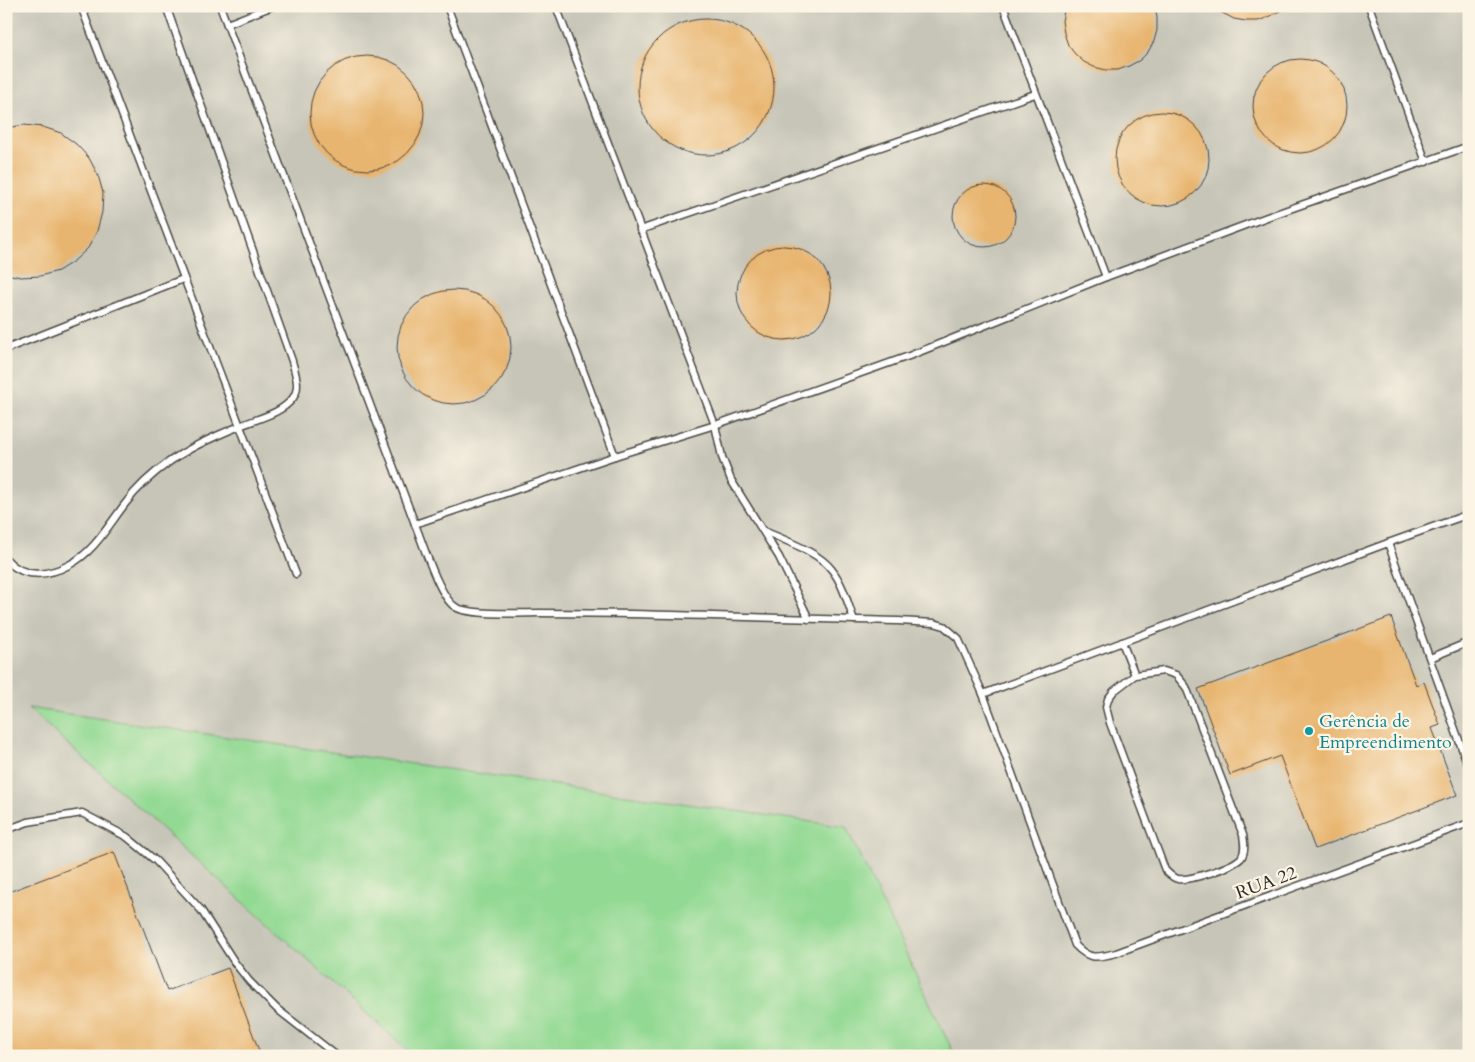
<svg xmlns="http://www.w3.org/2000/svg" width="1475" height="1062" viewBox="0 0 1475 1062" font-family="Cardo,serif">
<style>
.industrial{fill:#c6c5b8}
.green{fill:#92d993;stroke:#5e825f}
.building{fill:#e8b56f}
.lines{fill:none;stroke-linecap:round;stroke-linejoin:round}
.service-casing{stroke:#494642;stroke-width:9}
.service{stroke:#fff;stroke-width:6}
.culture-dot{fill:#0f9aa8;stroke:#fcf5e5;stroke-width:2}
.labels{text-anchor:middle;dominant-baseline:central;stroke-width:4.5;stroke-linejoin:round;paint-order:stroke}
.culture-label{font-size:18px;fill:#0d838f;stroke:#fcf5e5;text-anchor:start}
.street-label{font-size:18px;fill:#2b2b2b;stroke:#fcf5e5}
</style>
<rect width="100%" height="100%" fill="#fcf5e5"/>
<filter id="ink" filterUnits="userSpaceOnUse"><feTurbulence type="fractalNoise" baseFrequency=".02" numOctaves="2"/><feDisplacementMap in="SourceGraphic" scale="10" xChannelSelector="R" yChannelSelector="G"/><feConvolveMatrix kernelMatrix="1 2 1 2 8 2 1 2 1" color-interpolation-filters="sRGB"/></filter>
<filter id="wash" filterUnits="userSpaceOnUse"><feTurbulence type="fractalNoise" baseFrequency=".0096" numOctaves="4" result="noise"/><feDisplacementMap in="SourceGraphic" scale="20" xChannelSelector="R" yChannelSelector="G"/><feGaussianBlur stdDeviation="1.12" result="paint"/><feColorMatrix in="noise" values="0 0 0 0 0 0 0 0 0 0 0 0 0 0 0 0 0 1.4 0 .05"/><feComposite in="paint" operator="in"/></filter>
<g filter="url(#wash)">
<rect width="100%" height="100%" fill="#f1e2c4"/>
<polygon class="industrial" points="6,6 1469,6 1469,1052 1457,1056 955,1056 846,827 29,708 414,1056 6,1056"/>
<polygon class="green" points="28,708 846,827 955,1056 414,1056"/>
<g id="blocks">
<g class="building">
<polygon points="1065,6 1155,6 1157,18 1157,30 1154,41 1148,52 1140,60 1129,66 1118,70 1106,70 1094,67 1084,62 1075,54 1068,45 1064,33 1062,21"/>
<polygon points="1209,6 1288,6 1269,17 1258,21 1246,21 1234,19"/>
<circle cx="706" cy="87" r="68"/>
<circle cx="367" cy="113" r="57"/>
<circle cx="1300" cy="106" r="47"/>
<circle cx="1162" cy="159" r="47"/>
<polygon points="24,125 43,127 61,133 76,144 89,158 98,175 103,193 102,212 97,231 88,248 74,261 58,271 40,276 21,277 6,274 6,128"/>
<circle cx="984" cy="216" r="31"/>
<circle cx="784" cy="293" r="47"/>
<circle cx="454" cy="347" r="57"/>
<polygon points="1391,617 1416,685 1424,682 1440,725 1432,728 1457,795 1315,849 1280,756 1230,775 1198,689"/>
<polygon points="114,852 167,991 228,968 261,1056 6,1056 6,893"/>
</g>
</g>
</g>
<g filter="url(#ink)">
<use href="#blocks" fill-opacity="0" stroke="#494642" stroke-width="1"/>
<g class="lines">
<g class="service-casing">
<g id="service">
<polyline points="81,6 296,574"/>
<path d="M220,6l195,518c8,20 24,71 39,82 12,10 67,7 85,7 120,0 240,6 359,8l36,2 10,3 14,12 25,56 92,251c14,15 22,13 41,8l353,-130"/>
<polyline points="447,6 615,456"/>
<polyline points="556,6 715,425 722,457 731,480 779,557 809,619"/>
<polyline points="1003,6 1106,277"/>
<polyline points="1369,6 1426,162"/>
<polyline points="227,24 273,6"/>
<polyline points="640,230 1035,94"/>
<polyline points="6,349 183,279"/>
<polyline points="415,524 615,456 715,425 909,356 1106,277 1267,217 1469,146"/>
<path d="M764,531c20,9 55,21 68,39 11,14 16,34 22,50"/>
<polyline points="1388,543 1469,768"/>
<path d="M6,559c17,20 42,17 63,6 25,-13 39,-39 56,-61 12,-16 27,-30 44,-42 21,-15 46,-26 71,-36 18,-8 41,-12 53,-28 8,-11 2,-25 -1,-37l-126,-355"/>
<polyline points="1122,642 1135,675"/>
<polyline points="1430,658 1469,642"/>
<path d="M1164,671l12,4 10,12 57,148c1,7 3,16 -2,23 -9,9 -51,23 -63,21 -6,-1 -9,-5 -13,-9l-55,-147 -4,-16 2,-8 6,-8 21,-16z"/>
<polyline points="983,694 1388,543 1469,514"/>
<polyline points="6,830 28,822 82,813 127,837 156,861 201,910 235,963 249,981 277,1009 337,1056"/>
</g>
</g>
<use href="#service" class="service"/>
</g>
</g>
<circle class="culture-dot" cx="1309" cy="731" r="5"/>
<g class="labels">
<g class="culture-label">
<text x="1319" y="721">Gerência de<tspan x="1319" dy="21">Empreendimento</tspan></text>
</g>
<g class="street-label">
<text transform="translate(1266 883) rotate(-20)">RUA 22</text>
</g>
</g>
<rect width="1475" height="1062" fill="none" stroke="#fcf5e5" stroke-width="25"/>
</svg>
